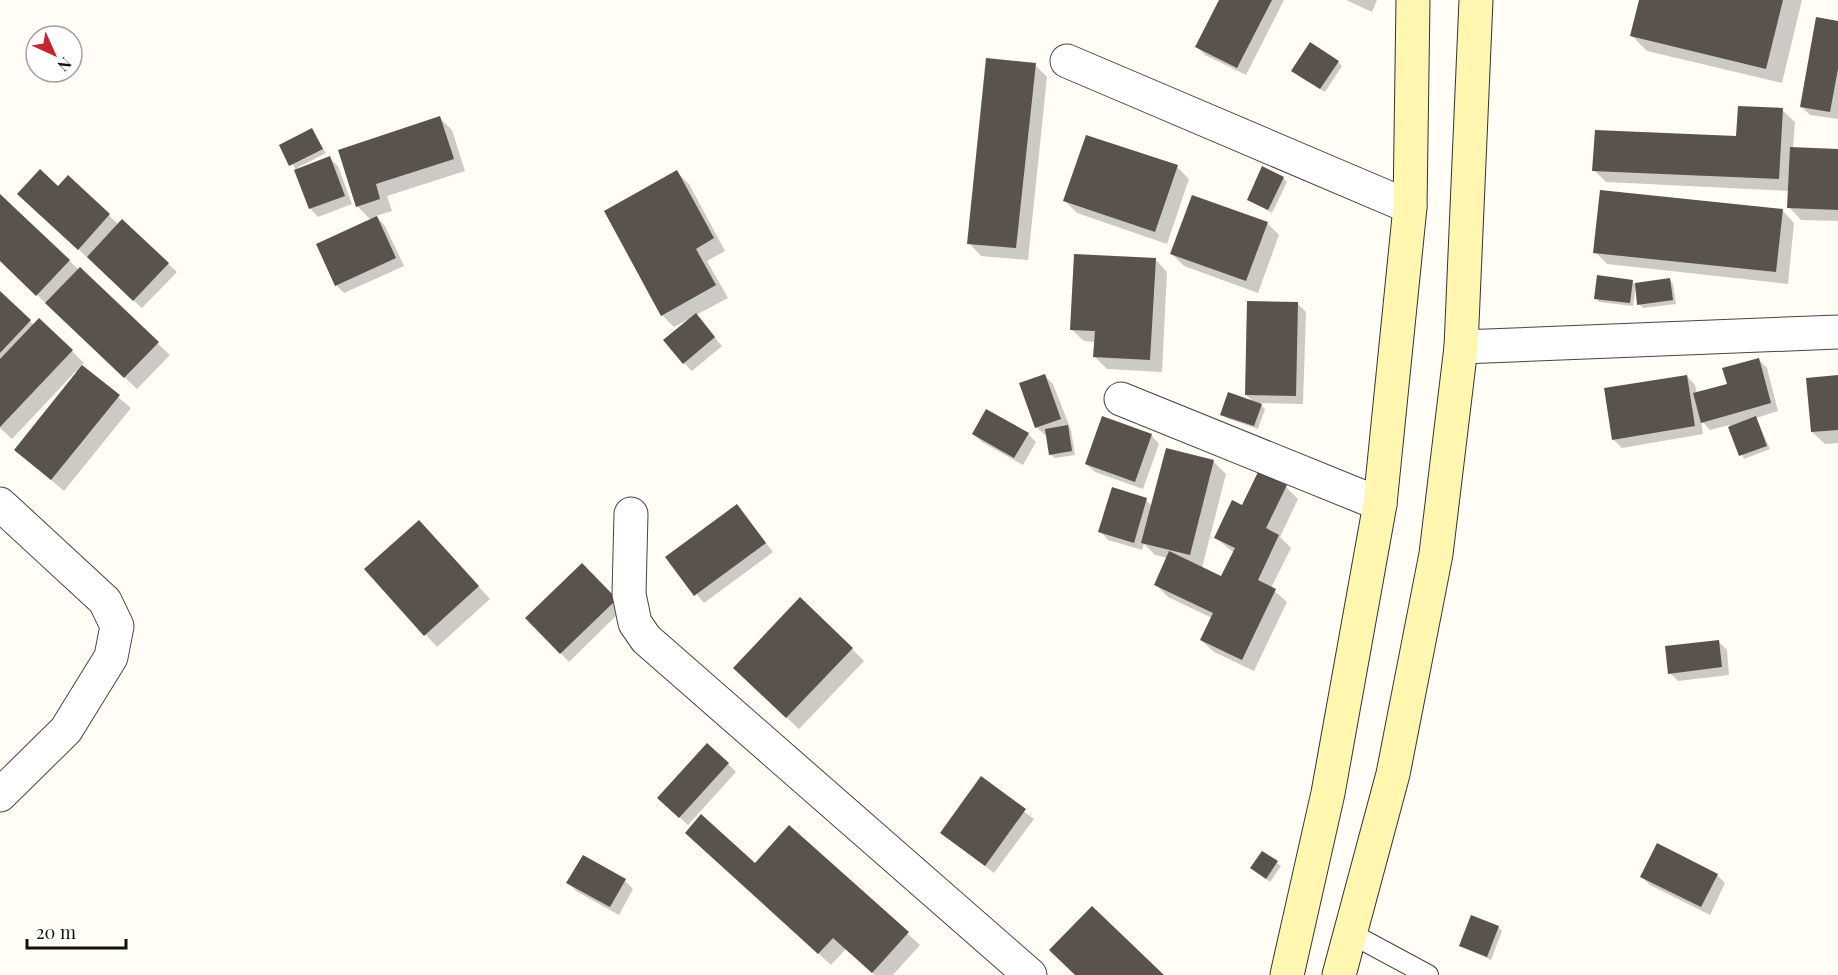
<svg xmlns="http://www.w3.org/2000/svg" width="1838" height="975" viewBox="0 0 1838 975" font-family="'Playfair Display',serif">
<style>
.shadow{fill:#0003}
.building{fill:#5a524d}
.lines{fill:none;stroke-linecap:round;stroke-linejoin:round}
.lane-casing{stroke:#444;stroke-width:22}
.street-casing{stroke:#444;stroke-width:35}
.secondary-casing{stroke:#333;stroke-width:35}
.lane{stroke:#fff;stroke-width:20}
.street{stroke:#fff;stroke-width:33}
.secondary{stroke:#fff6b0;stroke-width:33}
</style>
<rect width="100%" height="100%" fill="#fffdf5"/>
<g class="shadow">
<polygon points="1221,0 1284,0 1246,75 1205,55 1197,47"/>
<polygon points="1346,0 1377,0 1372,12"/>
<polygon points="1640,0 1802,0 1782,83 1647,51 1631,35"/>
<polygon points="1838,22 1838,119 1810,115 1801,106"/>
<polygon points="1338,62 1342,66 1325,92 1297,75"/>
<polygon points="1035,65 1047,77 1028,260 981,256 969,243"/>
<polygon points="1782,110 1795,122 1793,148 1838,150 1838,221 1801,220 1789,207 1790,191 1606,182 1594,170 1738,138"/>
<polygon points="440,118 452,130 465,171 387,196 392,211 376,216 385,226 404,266 344,293 336,285 371,220 357,206 339,151"/>
<polygon points="311,129 326,153 297,168 298,170 329,158 338,166 352,204 318,217 310,208 295,168 281,146"/>
<polygon points="1177,167 1189,179 1167,244 1077,213 1065,201"/>
<polygon points="677,172 689,184 725,251 707,261 728,298 696,315 722,346 692,371 684,363 689,319 674,327 662,315"/>
<polygon points="68,177 119,225 122,221 177,272 142,308 27,202 58,188"/>
<polygon points="1283,178 1287,182 1272,213 1249,200"/>
<polygon points="0,196 170,355 137,389 0,260"/>
<polygon points="1782,210 1794,223 1788,284 1607,264 1595,252"/>
<polygon points="1267,223 1279,235 1258,293 1184,266 1172,254"/>
<polygon points="1155,259 1167,272 1162,372 1107,369 1095,357 1096,342 1084,341 1071,329"/>
<polygon points="1670,280 1673,284 1676,304 1643,308 1639,304 1636,286 1633,306 1599,302 1596,298 1632,282 1635,284"/>
<polygon points="0,293 34,325 72,351 84,363 81,366 131,408 64,491 16,450 78,373 76,371 12,439 0,428"/>
<polygon points="1297,303 1306,312 1303,404 1259,403 1265,409 1258,429 1226,418 1222,414 1255,403 1246,395"/>
<polygon points="1759,360 1767,368 1778,411 1756,418 1770,449 1744,459 1729,425 1710,430 1701,420 1703,434 1622,448 1613,439 1687,376 1695,385 1697,394 1729,385"/>
<polygon points="1045,376 1053,384 1071,430 1075,455 1055,458 1051,455 1048,434 1045,435 1036,427"/>
<polygon points="1838,377 1838,443 1825,444 1812,432"/>
<polygon points="973,434 1028,434 1036,442 1023,465 982,442"/>
<polygon points="1151,435 1159,444 1143,489 1095,472 1086,464"/>
<polygon points="1213,461 1226,474 1202,568 1222,578 1234,553 1216,538 1242,507 1286,487 1298,499 1280,537 1291,548 1271,588 1287,602 1254,671 1214,652 1201,640 1212,618 1168,597 1155,584 1168,558 1155,555 1144,544 1142,550 1108,540 1100,531 1146,500 1152,506"/>
<polygon points="737,506 773,552 704,603 667,558"/>
<polygon points="431,534 490,599 437,647 425,634"/>
<polygon points="582,565 624,608 569,662 527,618"/>
<polygon points="1719,642 1727,650 1729,675 1678,681 1670,673"/>
<polygon points="852,649 864,661 799,729 747,680"/>
<polygon points="728,764 736,772 688,825 667,806"/>
<polygon points="981,779 1034,819 994,873 942,833"/>
<polygon points="789,827 920,945 893,975 875,975 846,949 831,965 699,845 755,865"/>
<polygon points="1262,853 1281,866 1270,882 1252,868"/>
<polygon points="583,857 625,881 633,889 619,915 576,891 568,882"/>
<polygon points="1717,875 1725,883 1710,915 1650,885 1642,877"/>
<polygon points="1498,927 1502,931 1491,960 1461,946"/>
</g>
<g class="building">
<polygon points="1219,0 1272,0 1237,68 1195,47"/>
<polygon points="1639,0 1783,0 1766,69 1630,36"/>
<polygon points="1816,17 1838,21 1838,69 1830,112 1800,107"/>
<polygon points="1310,42 1339,61 1320,89 1291,71"/>
<polygon points="986,58 1036,63 1016,248 967,244"/>
<polygon points="1738,106 1783,108 1779,179 1592,171 1595,130 1736,136"/>
<polygon points="440,116 454,159 376,184 380,199 356,207 338,150"/>
<polygon points="312,128 323,149 289,166 279,145"/>
<polygon points="1086,135 1178,165 1155,232 1063,201"/>
<polygon points="1790,147 1838,149 1838,210 1787,208"/>
<polygon points="330,156 345,196 309,209 294,170"/>
<polygon points="1262,166 1284,177 1268,210 1247,200"/>
<polygon points="40,169 58,186 68,175 110,214 78,250 17,194"/>
<polygon points="677,170 714,238 696,249 716,285 661,316 604,211"/>
<polygon points="1600,190 1783,209 1776,272 1593,253"/>
<polygon points="0,194 70,260 36,296 0,261"/>
<polygon points="1192,195 1268,222 1246,281 1170,254"/>
<polygon points="377,216 396,258 335,286 316,244"/>
<polygon points="122,219 169,263 133,301 87,257"/>
<polygon points="1074,254 1156,258 1150,360 1093,357 1095,331 1070,330"/>
<polygon points="80,267 159,342 124,378 45,303"/>
<polygon points="1597,275 1633,280 1630,303 1594,299"/>
<polygon points="1670,278 1673,300 1637,305 1635,283"/>
<polygon points="0,291 31,320 0,353"/>
<polygon points="1247,301 1298,302 1296,396 1245,395"/>
<polygon points="696,313 715,337 683,364 663,340"/>
<polygon points="39,318 73,350 0,427 0,359"/>
<polygon points="1759,358 1771,403 1701,423 1693,393 1727,384 1722,368"/>
<polygon points="82,365 120,395 51,480 14,450"/>
<polygon points="1045,374 1061,419 1035,428 1019,383"/>
<polygon points="1687,375 1695,426 1612,440 1604,388"/>
<polygon points="1838,375 1838,430 1811,432 1806,378"/>
<polygon points="1228,392 1262,404 1254,426 1220,415"/>
<polygon points="986,409 1029,433 1014,458 972,434"/>
<polygon points="1102,416 1152,434 1135,482 1085,464"/>
<polygon points="1756,416 1767,446 1739,456 1728,427"/>
<polygon points="1068,425 1072,451 1049,455 1045,429"/>
<polygon points="1166,448 1214,460 1190,555 1141,543"/>
<polygon points="1258,472 1287,485 1266,528 1279,535 1258,580 1276,589 1242,660 1200,640 1213,613 1154,585 1169,551 1221,576 1235,548 1214,538 1232,500 1242,505"/>
<polygon points="1112,487 1147,498 1134,543 1098,532"/>
<polygon points="737,504 766,543 694,596 665,557"/>
<polygon points="419,520 479,586 424,636 364,569"/>
<polygon points="582,563 617,599 560,654 525,618"/>
<polygon points="800,597 853,648 786,718 733,668"/>
<polygon points="1719,640 1722,667 1668,674 1665,646"/>
<polygon points="707,743 729,763 679,818 657,798"/>
<polygon points="981,776 1026,809 985,866 940,833"/>
<polygon points="701,814 755,863 789,825 909,932 872,973 833,938 818,954 685,833"/>
<polygon points="1657,843 1718,874 1701,907 1640,877"/>
<polygon points="1262,851 1278,861 1266,879 1250,868"/>
<polygon points="583,855 626,879 610,907 566,883"/>
<polygon points="1092,906 1164,975 1075,975 1049,950"/>
<polygon points="1471,915 1499,926 1487,957 1459,946"/>
</g>
<g class="lines">
<g class="lane-casing">
<polyline id="lane" points="1350,933 1428,975"/>
</g>
<g class="street-casing">
<g id="street">
<polyline points="1067,61 1410,207"/>
<polyline points="1461,347 1838,332"/>
<polyline points="1121,399 1380,504"/>
<polyline points="0,504 105,601 117,626 111,657 66,730 0,795"/>
<polyline points="631,514 629,594 635,623 646,639 1030,975"/>
</g>
</g>
<g class="secondary-casing">
<g id="secondary">
<polyline points="1287,975 1328,793 1380,504 1410,207 1413,0"/>
<polyline points="1339,975 1393,774 1436,554 1461,347 1476,0"/>
</g>
</g>
<use href="#lane" class="lane"/>
<use href="#street" class="street"/>
<use href="#secondary" class="secondary"/>
</g>
<g transform="translate(54 54) rotate(135)"><circle r="28" fill="#ffffff" stroke="#a0a0a0" stroke-width="1.5"/>
<path d="M0-4.5L10 22L0 15L-10 22Z" fill="#c4262e"/>
<text y="-9" font-size="16" font-weight="bold" text-anchor="middle" fill="#111111">N</text>
</g>
<path d="M27 939v9h99v-9" fill="none" stroke="#111111" stroke-width="3"/>
<text x="36" y="939" font-size="18" fill="#111111" stroke="#ffffff" stroke-width="4.5" paint-order="stroke">20 m</text>
</svg>
